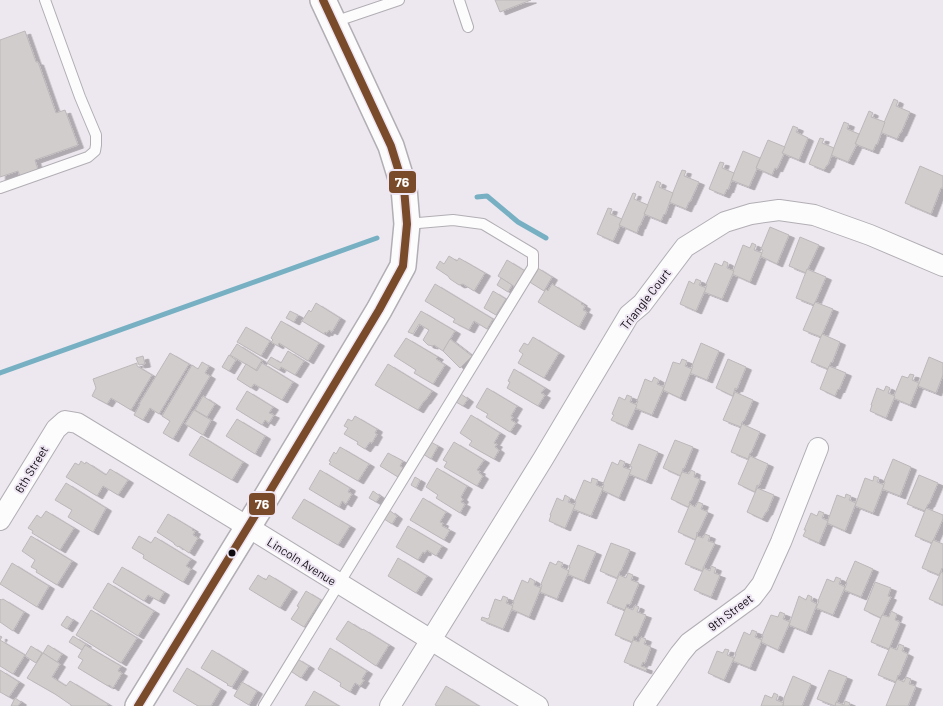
<svg xmlns="http://www.w3.org/2000/svg" width="943" height="706" viewBox="0 0 943 706" font-family="Barlow,sans-serif">
<style>
.lines{fill:none;stroke-linecap:round;stroke-linejoin:round}
.stream{stroke:#77b0c3;stroke-width:5}
.building{fill:#d2cdcd;stroke:#bcb8b9;filter:url(#shadow)}
.service-casing{stroke:#b2aeb4;stroke-width:12}
.minor-casing{stroke:#b2aeb4;stroke-width:22}
.tertiary-casing{stroke:#b2aeb4;stroke-width:28}
.service{stroke:#fcfcfd;stroke-width:10}
.minor{stroke:#fcfcfd;stroke-width:20}
.tertiary{stroke:#fcfcfd;stroke-width:25}
.bus-1-casing{stroke:#eee5f2;stroke-width:11}
.bus-1{stroke:#7a4b2a;stroke-width:8}
.bus-dot{fill:#0f0c11;stroke:#eee5f2;stroke-width:2}
.labels{text-anchor:middle;dominant-baseline:central;stroke-width:4;stroke-linejoin:round;paint-order:stroke}
.street-label{font-size:12px;fill:#0f0c11;stroke:#eee5f2}
.line-badge{stroke:#eee5f2;stroke-width:2}
.badge-label{font-size:14px;text-anchor:middle;font-weight:bold;fill:#fff}
</style>
<defs>
<filter id="shadow"><feDropShadow dx="5.5" dy="3" stdDeviation="0" flood-color="#0004"/></filter>
</defs>
<rect width="100%" height="100%" fill="#ede8ef"/>
<g class="lines">
<g class="stream">
<polyline points="477,197 487,196 518,222 546,238"/>
<polyline points="0,373 377,238"/>
</g>
</g>
<g class="building">
<polygon points="495,0 531,0 500,12"/>
<polygon points="25,31 36,62 38,62 56,113 65,110 78,145 35,160 38,170 20,176 18,171 0,177 0,40"/>
<polygon points="894,99 898,101 896,106 910,112 901,133 900,133 897,139 880,132"/>
<polygon points="869,111 873,113 871,117 885,122 877,145 876,144 873,151 855,144"/>
<polygon points="844,122 849,124 847,129 859,134 855,144 857,144 848,162 831,155"/>
<polygon points="793,126 798,128 796,132 808,138 799,160 782,153"/>
<polygon points="820,138 824,139 822,143 834,148 828,165 827,165 824,170 809,164"/>
<polygon points="768,140 785,147 782,153 784,154 777,169 775,168 772,175 756,168"/>
<polygon points="743,151 760,158 756,168 757,169 749,187 731,180"/>
<polygon points="720,162 724,163 722,168 734,173 728,190 727,189 724,195 709,189"/>
<polygon points="920,166 943,176 943,188 941,188 931,214 905,203"/>
<polygon points="682,170 686,171 684,176 699,182 690,202 689,202 686,209 669,202"/>
<polygon points="657,181 661,183 659,187 673,193 665,215 664,214 661,221 644,214"/>
<polygon points="633,193 636,194 634,199 648,205 644,214 645,214 640,226 639,226 637,233 619,225"/>
<polygon points="608,208 612,209 610,214 622,219 619,225 620,226 613,241 597,234"/>
<polygon points="770,227 789,235 777,264 760,256 763,250 761,249"/>
<polygon points="800,237 819,245 806,273 789,266"/>
<polygon points="752,243 756,245 754,250 762,253 750,282 732,274 743,245 750,248"/>
<polygon points="449,256 457,261 459,258 485,273 474,291 463,284 459,285 450,279 448,276 436,268 440,261 444,264"/>
<polygon points="507,260 525,271 515,287 498,276"/>
<polygon points="724,261 728,263 727,268 734,271 722,299 704,292 707,285 706,284 715,263 722,266"/>
<polygon points="536,267 552,277 544,291 528,281"/>
<polygon points="807,269 826,277 814,305 796,298"/>
<polygon points="501,278 512,285 508,292 497,285"/>
<polygon points="696,279 701,281 699,285 706,288 696,311 680,304 689,281 694,284"/>
<polygon points="435,284 493,319 487,329 474,321 469,330 453,322 455,319 425,301"/>
<polygon points="552,284 582,303 581,304 585,306 583,310 587,312 579,327 538,302 546,289 548,291"/>
<polygon points="493,291 506,299 496,315 484,308"/>
<polygon points="815,302 833,309 821,337 803,330"/>
<polygon points="316,303 340,318 332,332 329,330 327,333 325,332 324,334 302,321 309,310 311,312"/>
<polygon points="290,311 298,315 294,322 286,318"/>
<polygon points="421,311 455,331 443,351 434,345 433,346 428,345 423,340 429,330 419,324 413,334 408,332"/>
<polygon points="281,321 319,343 308,361 279,343 278,346 271,342 273,340 271,338"/>
<polygon points="246,327 270,341 261,356 237,342"/>
<polygon points="822,334 840,342 832,363 831,362 828,369 811,362"/>
<polygon points="533,337 559,353 544,378 518,363 523,354 519,351 524,343 528,345"/>
<polygon points="406,338 438,357 436,359 445,365 433,384 414,373 416,370 394,356"/>
<polygon points="450,339 472,356 460,368 443,351"/>
<polygon points="701,343 719,351 707,380 690,373 693,366 692,366"/>
<polygon points="237,344 262,360 256,370 230,355"/>
<polygon points="288,351 304,361 295,375 281,367 279,370 267,363 271,357 281,363"/>
<polygon points="170,353 189,364 159,414 150,408 143,420 134,415 140,404 139,404"/>
<polygon points="229,355 236,360 229,371 222,367"/>
<polygon points="143,356 145,364 139,365 136,358"/>
<polygon points="929,357 943,363 943,375 936,393 918,386"/>
<polygon points="682,359 687,361 685,366 692,369 680,398 663,390 673,362 680,364"/>
<polygon points="728,359 746,367 737,389 735,388 733,396 716,388"/>
<polygon points="202,362 209,366 205,373 210,376 173,439 163,433 170,421 162,416 192,365 198,369"/>
<polygon points="137,363 137,366 152,375 131,410 111,398 107,404 92,396 96,388 93,379"/>
<polygon points="262,363 293,382 282,400 254,384 251,388 237,379 246,364 257,371"/>
<polygon points="388,364 432,391 425,401 424,401 418,410 375,385"/>
<polygon points="829,366 846,373 839,390 838,389 835,396 820,389"/>
<polygon points="514,369 545,388 541,393 545,395 538,406 507,388 510,382 508,381"/>
<polygon points="910,374 914,375 912,380 919,383 910,405 893,398 902,376 908,378"/>
<polygon points="654,377 659,380 657,384 664,387 652,415 635,408 638,401 637,401 645,379 652,382"/>
<polygon points="886,386 890,388 888,393 895,396 886,418 870,411 872,405 871,405 877,388 884,391"/>
<polygon points="487,388 517,406 511,416 513,417 511,420 516,423 510,432 486,417 488,414 476,407"/>
<polygon points="247,391 273,407 269,413 274,415 269,423 265,420 262,425 236,409"/>
<polygon points="735,392 753,400 744,421 743,421 741,424 742,424 741,427 723,420"/>
<polygon points="461,394 468,399 463,406 456,402"/>
<polygon points="627,395 632,397 630,402 637,405 627,427 611,420 614,415 612,414 619,397 625,400"/>
<polygon points="203,396 215,404 207,417 195,410"/>
<polygon points="194,410 211,420 203,435 185,424"/>
<polygon points="471,415 500,433 494,443 497,444 495,447 499,450 494,459 469,445 472,441 460,433"/>
<polygon points="355,416 377,429 375,433 377,434 372,443 370,442 365,449 357,444 358,442 344,434 348,428 344,426 348,419 352,421"/>
<polygon points="237,419 265,436 255,454 226,436"/>
<polygon points="742,424 760,432 751,453 750,453 748,459 731,452"/>
<polygon points="201,436 243,462 232,480 189,455"/>
<polygon points="675,440 693,447 684,469 683,468 681,476 663,468"/>
<polygon points="431,442 438,446 431,459 423,454"/>
<polygon points="454,442 484,460 477,470 480,471 479,473 483,476 477,486 444,467 447,462 443,460"/>
<polygon points="639,444 658,452 646,481 629,474 632,467 630,466"/>
<polygon points="340,447 369,464 358,481 329,464 331,462 329,461 334,452 336,454"/>
<polygon points="388,453 403,461 400,466 403,468 398,477 380,466"/>
<polygon points="750,456 768,464 759,486 757,485 755,492 738,484"/>
<polygon points="893,459 911,467 900,496 882,489 885,482 884,481"/>
<polygon points="620,460 625,462 623,467 631,470 619,498 602,490 604,485 603,484 612,462 618,465"/>
<polygon points="81,461 85,464 86,462 106,475 110,469 128,480 118,495 103,486 97,496 66,477 75,463 79,465"/>
<polygon points="437,468 467,486 461,497 463,499 461,502 465,504 460,513 436,498 438,495 426,487"/>
<polygon points="320,470 350,488 348,492 352,494 346,504 342,501 339,507 309,489"/>
<polygon points="691,470 695,472 694,477 700,479 691,501 690,501 689,504 690,504 688,507 671,499 682,472 689,474"/>
<polygon points="919,475 938,483 929,504 928,504 925,511 907,504"/>
<polygon points="874,476 879,478 877,482 884,485 873,513 855,506 865,478 873,481"/>
<polygon points="415,477 420,480 416,488 411,485"/>
<polygon points="592,478 598,480 596,485 603,488 591,516 573,509 576,502 575,501 584,480 591,483"/>
<polygon points="66,483 106,508 93,532 68,517 72,510 55,500"/>
<polygon points="757,488 774,495 767,512 766,512 762,519 747,512"/>
<polygon points="373,491 380,496 376,502 369,498"/>
<polygon points="846,494 851,496 849,500 856,503 845,531 827,523 837,495 845,498"/>
<polygon points="565,495 570,498 568,502 575,505 565,528 549,521 551,515 550,515 557,498 563,501"/>
<polygon points="423,498 446,512 440,522 443,523 442,526 450,530 444,540 410,520"/>
<polygon points="304,499 350,526 338,545 292,518"/>
<polygon points="698,502 703,504 701,509 708,512 698,533 697,532 696,540 678,532 690,504 695,507"/>
<polygon points="926,508 943,515 943,519 932,543 915,536"/>
<polygon points="389,510 397,516 392,524 384,519"/>
<polygon points="46,511 74,528 60,550 32,533 33,531 28,528 37,515 41,518"/>
<polygon points="819,511 824,513 822,518 828,521 819,543 803,536 806,530 804,530 811,513 817,516"/>
<polygon points="168,514 193,529 192,530 195,531 193,535 198,538 189,553 179,546 178,547 174,544 174,543 157,532"/>
<polygon points="408,526 442,546 436,556 427,550 425,553 423,552 418,560 396,547"/>
<polygon points="705,534 710,536 708,541 715,543 703,568 703,571 685,564 697,536 703,538"/>
<polygon points="31,536 72,561 57,585 36,572 37,570 31,567 35,560 22,551"/>
<polygon points="139,536 151,543 155,537 191,559 186,566 191,569 183,582 143,558 144,555 132,548"/>
<polygon points="933,540 943,544 943,569 942,568 939,575 922,568"/>
<polygon points="611,543 630,550 621,571 620,571 617,578 600,571"/>
<polygon points="578,545 596,552 584,581 567,574 570,567 569,567"/>
<polygon points="398,558 427,576 416,593 388,576"/>
<polygon points="558,561 563,563 561,567 569,571 557,599 540,592 542,585 541,584 550,562 556,565"/>
<polygon points="855,561 873,569 861,597 844,590 847,583 846,582"/>
<polygon points="12,563 49,586 37,607 0,584"/>
<polygon points="711,566 716,568 714,573 720,575 711,597 694,590 704,568 710,571"/>
<polygon points="122,567 164,592 159,601 148,595 144,601 113,582"/>
<polygon points="941,572 943,573 943,605 929,599"/>
<polygon points="628,573 633,575 631,580 639,583 630,605 627,604 625,610 607,603 619,575 626,578"/>
<polygon points="258,575 266,580 269,575 292,589 280,608 249,589"/>
<polygon points="836,577 841,579 839,584 845,587 833,615 816,608 819,601 818,601 827,579 834,582"/>
<polygon points="530,578 535,581 534,585 541,588 529,617 511,609 514,602 513,602 522,580 528,583"/>
<polygon points="875,582 891,588 888,596 891,597 881,618 864,610"/>
<polygon points="108,583 154,611 138,636 93,608"/>
<polygon points="306,591 321,600 304,627 291,619 299,607 297,606"/>
<polygon points="808,595 812,597 811,601 817,604 806,632 789,625 799,596 806,600"/>
<polygon points="503,596 508,598 506,603 513,606 503,629 481,620 482,617 488,619 490,616 489,616 495,599 501,601"/>
<polygon points="0,599 1,600 3,599 24,612 13,631 0,622"/>
<polygon points="635,605 639,607 637,612 646,615 637,637 634,636 632,642 615,635 626,607 633,610"/>
<polygon points="91,610 137,638 121,663 76,635"/>
<polygon points="891,611 897,614 895,620 900,622 889,649 871,642 882,615 889,617"/>
<polygon points="780,612 785,614 783,619 790,622 778,650 761,642 763,636 762,636 771,615 778,617"/>
<polygon points="67,616 73,620 67,629 61,625"/>
<polygon points="348,621 362,630 363,629 389,645 376,666 336,639"/>
<polygon points="752,630 757,632 755,637 762,640 750,668 733,661 736,654 735,654 744,632 750,635"/>
<polygon points="0,636 2,637 0,640 25,655 13,674 0,666"/>
<polygon points="73,636 86,644 82,650 69,642"/>
<polygon points="641,637 646,639 644,644 651,647 645,663 643,662 641,666 647,668 646,671 624,662 633,640 639,642"/>
<polygon points="899,644 904,646 902,651 908,654 899,676 898,675 896,682 878,675 890,647 897,650"/>
<polygon points="48,645 62,654 57,662 43,653"/>
<polygon points="85,645 121,666 118,671 122,673 113,688 109,685 108,686 78,668 83,660 78,657"/>
<polygon points="31,646 42,653 36,663 25,656"/>
<polygon points="330,648 367,671 362,679 364,680 360,686 355,683 350,692 340,686 341,683 318,669"/>
<polygon points="725,649 729,650 727,655 734,658 724,680 708,673 717,651 723,653"/>
<polygon points="212,650 243,669 232,687 227,685 228,684 201,668"/>
<polygon points="43,653 60,664 52,677 66,686 70,681 108,704 107,706 71,706 71,705 55,694 27,678"/>
<polygon points="296,658 309,666 301,678 289,670"/>
<polygon points="187,668 221,689 211,706 198,706 173,691"/>
<polygon points="0,670 19,682 9,697 0,692"/>
<polygon points="829,670 847,677 835,706 817,699"/>
<polygon points="793,676 811,684 802,706 783,706 784,698"/>
<polygon points="906,677 911,679 909,684 916,686 908,706 886,706 897,679 904,682"/>
<polygon points="242,682 257,691 249,705 234,696"/>
<polygon points="446,686 479,706 437,706 435,705"/>
<polygon points="314,691 339,706 305,706"/>
<polygon points="774,693 778,695 776,700 784,703 782,706 761,706 765,695 772,698"/>
<polygon points="15,698 21,702 18,706 11,706"/>
<polygon points="845,701 850,703 849,706 835,706 836,702 844,705"/>
</g>
<g class="lines">
<g class="service-casing">
<g id="service">
<polyline points="459,0 468,27"/>
<polyline points="334,22 399,0"/>
<polyline points="0,188 88,157 95,151 96,145 96,135 80,97 45,0"/>
<polyline points="264,706 533,267 533,254 483,224 453,220 407,224"/>
</g>
</g>
<g class="minor-casing">
<g id="minor">
<polyline points="0,520 56,429 65,421 77,423 248,527 538,706"/>
<polyline points="390,706 543,459 629,315 642,304 685,247 725,222 751,214 779,210 814,215 870,235 943,266"/>
<polyline points="644,706 680,654 689,643 752,597 762,584 781,542 818,448"/>
</g>
</g>
<g class="tertiary-casing">
<polyline id="tertiary" points="138,706 267,496 379,310 403,266 407,224 404,188 391,146 323,0"/>
</g>
<use href="#service" class="service"/>
<use href="#minor" class="minor"/>
<use href="#tertiary" class="tertiary"/>
<g class="bus-1-casing">
<polyline id="bus-1" points="138,706 267,496 379,310 403,266 407,224 404,188 391,146 323,0"/>
</g>
<use href="#bus-1" class="bus-1"/>
</g>
<circle class="bus-dot" cx="232" cy="553" r="4.5"/>
<g class="labels">
<g class="street-label">
<text transform="translate(645 299) rotate(-52)">Triangle Court</text>
<text transform="translate(31 469) rotate(-59)">6th Street</text>
<text transform="translate(302 561) rotate(32)">Lincoln Avenue</text>
<text transform="translate(730 612) rotate(-37)">9th Street</text>
</g>
</g>
<g class="line-badge">
<rect x="388" y="170" width="29" height="24" rx="5" fill="#7a4b2a"/>
<rect x="248" y="492" width="28" height="24" rx="5" fill="#7a4b2a"/>
</g>
<g class="badge-label">
<text x="402" y="187">76</text>
<text x="262" y="509">76</text>
</g>
</svg>
